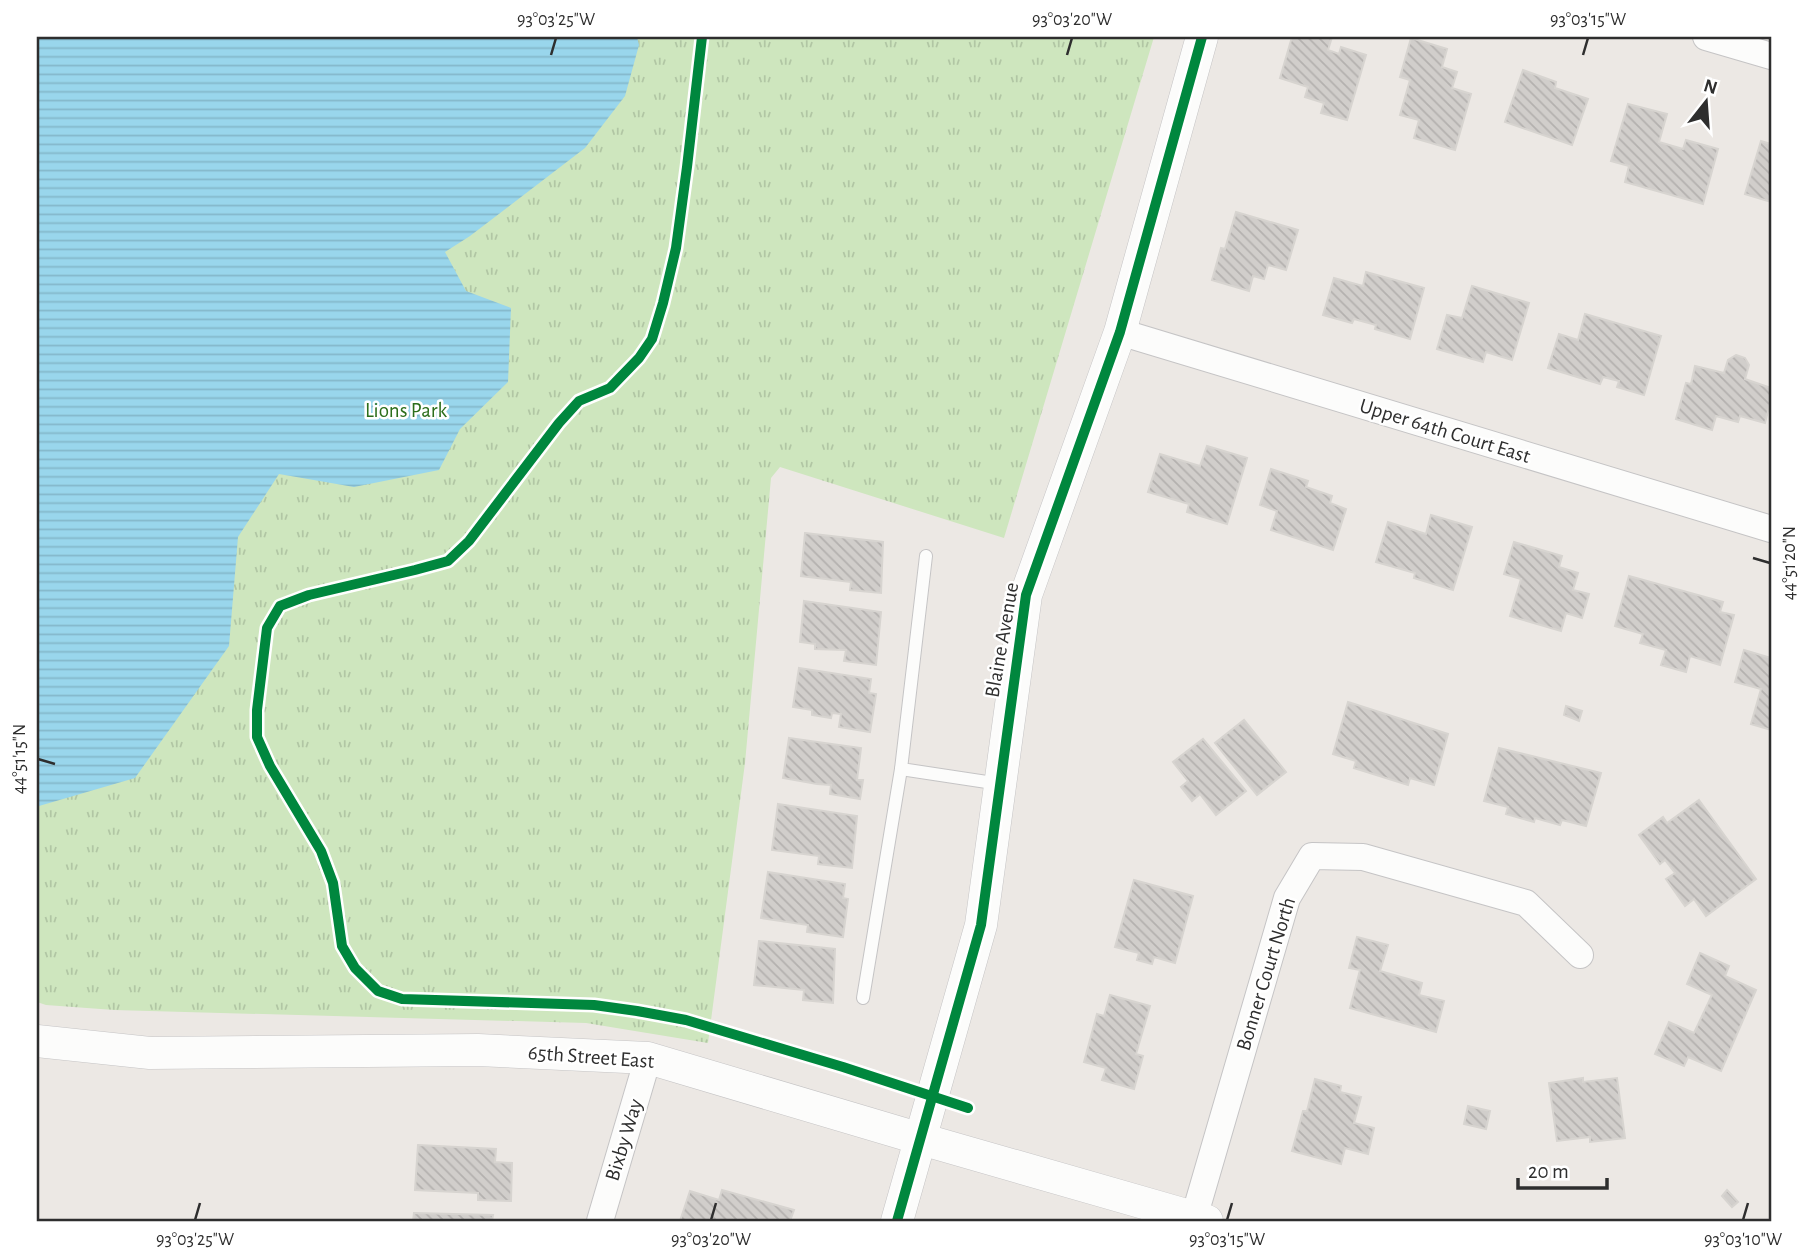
<svg xmlns="http://www.w3.org/2000/svg" width="1808" height="1258" viewBox="0 0 1808 1258" font-family="'Alegreya Sans',sans-serif">
<style>
.park{fill:url(#park-tufts)}
.water{fill:url(#water-rules)}
.building{fill:url(#building-back-hatch);stroke:#d7d4d0;stroke-width:2}
.lines{fill:none;stroke-linecap:round;stroke-linejoin:round}
.service-casing{stroke:#c5c4c5;stroke-width:14}
.minor-casing{stroke:#c5c4c5;stroke-width:28}
.tertiary-casing{stroke:#c5c4c5;stroke-width:33}
.service{stroke:#fcfcfb;stroke-width:12}
.minor{stroke:#fcfcfb;stroke-width:26}
.tertiary{stroke:#fcfcfb;stroke-width:32}
.cycleway-casing{stroke:#fff;stroke-width:15}
.cycleway{stroke:#00873e;stroke-width:10}
.ticks{fill:none;stroke:#2e2e2e;stroke-width:2.5}
.labels{text-anchor:middle;dominant-baseline:central;stroke-width:5;stroke-linejoin:round;paint-order:stroke}
.park-label{font-size:21px;fill:#2c6e1b;stroke:#fff}
.street-label{font-size:21px;fill:#2e2e2e;stroke:#fff}
.neatline{fill:none;stroke:#2e2e2e;stroke-width:2.5}
.ticks-label{font-size:18px;text-anchor:middle;fill:#2e2e2e}
</style>
<defs>
<pattern id="park-tufts" width="24" height="20" patternUnits="userSpaceOnUse" patternTransform="scale(1.75)"><rect width="24" height="20" fill="#cee6be"/><path d="M3 7l-1-3M5 7V3M7 7l1-3M15 17l-1-3M17 17v-4M19 17l1-3" fill="none" stroke="#b1c6a4"/></pattern>
<pattern id="water-rules" width="6" height="5" patternUnits="userSpaceOnUse" patternTransform="scale(1.75)"><rect width="6" height="5" fill="#99d6ec"/><path d="M0 2.5h6" fill="none" stroke="#84b8cb"/></pattern>
<pattern id="building-back-hatch" width="6" height="6" patternUnits="userSpaceOnUse" patternTransform="scale(1.75)"><rect width="6" height="6" fill="#d1cecb"/><path d="M-1 5l2 2M0 0l6 6M5-1l2 2" fill="none" stroke="#b4b1af"/></pattern>
</defs>
<rect width="100%" height="100%" fill="#ece8e4"/>
<polygon class="park" points="37,37 1154,37 1004,538 780,467 771,478 745,763 708,1043 586,1023 114,1010 46,1005 37,1002"/>
<polygon class="water" points="37,37 637,37 639,45 625,96 585,148 470,236 445,252 466,291 511,308 508,382 460,429 439,470 354,487 279,474 238,537 229,646 135,778 39,806 37,806"/>
<g class="building">
<polygon points="1292,37 1332,37 1328,50 1339,54 1341,47 1366,55 1347,120 1321,113 1324,103 1305,97 1308,87 1280,78"/>
<polygon points="1411,38 1447,49 1442,67 1457,72 1452,88 1471,94 1455,150 1414,138 1419,120 1400,115 1410,80 1400,77"/>
<polygon points="1523,70 1556,82 1555,88 1588,99 1572,145 1505,122"/>
<polygon points="1628,104 1667,114 1659,142 1683,149 1686,140 1718,149 1703,204 1625,182 1629,166 1611,161"/>
<polygon points="1761,141 1771,144 1771,202 1745,194"/>
<polygon points="1236,212 1298,230 1286,270 1268,265 1264,279 1253,276 1249,291 1212,280 1221,248 1225,249"/>
<polygon points="1366,272 1424,288 1410,339 1375,329 1376,325 1354,319 1352,323 1323,315 1334,278 1363,286"/>
<polygon points="1472,286 1529,303 1512,360 1486,352 1483,362 1437,349 1447,315 1462,318"/>
<polygon points="1585,314 1661,336 1644,395 1617,387 1619,381 1603,377 1600,384 1548,368 1559,334 1578,340"/>
<polygon points="1736,355 1745,358 1749,365 1745,379 1771,388 1771,399 1765,423 1740,416 1738,422 1716,416 1712,430 1676,419 1686,383 1691,384 1695,366 1724,373 1728,360"/>
<polygon points="1207,446 1247,458 1227,524 1187,512 1189,504 1148,492 1160,454 1200,466"/>
<polygon points="1271,469 1308,481 1306,487 1332,496 1330,503 1346,509 1333,550 1271,530 1277,511 1260,505"/>
<polygon points="1431,515 1472,527 1453,590 1414,578 1415,573 1376,562 1388,522 1426,534"/>
<polygon points="805,533 883,542 881,593 850,590 851,582 801,576"/>
<polygon points="1514,542 1562,556 1559,567 1578,573 1573,590 1589,594 1582,618 1566,613 1561,631 1510,616 1521,579 1504,574"/>
<polygon points="1629,576 1723,602 1720,612 1734,615 1720,665 1690,656 1686,672 1661,665 1666,650 1640,643 1643,634 1615,626"/>
<polygon points="804,601 881,612 876,665 844,661 846,650 815,649 815,644 800,642"/>
<polygon points="1744,650 1771,658 1771,730 1751,724 1761,689 1735,682"/>
<polygon points="799,668 871,679 869,693 876,694 870,732 839,727 841,714 832,713 831,718 812,715 812,710 793,707"/>
<polygon points="1348,702 1448,734 1434,785 1410,778 1408,785 1354,768 1356,761 1333,754"/>
<polygon points="1566,706 1582,711 1579,721 1564,715"/>
<polygon points="1244,720 1286,772 1257,795 1215,743"/>
<polygon points="789,738 861,748 857,780 863,780 860,799 830,794 831,785 817,784 783,778"/>
<polygon points="1203,739 1246,791 1216,815 1200,794 1192,801 1181,787 1188,781 1173,762"/>
<polygon points="1499,748 1601,773 1586,826 1562,820 1560,825 1535,818 1534,822 1506,814 1508,807 1484,801"/>
<polygon points="1699,800 1756,879 1706,916 1694,899 1685,906 1666,879 1675,873 1665,860 1660,864 1639,835 1663,817 1667,823"/>
<polygon points="778,804 857,816 852,868 818,864 819,856 772,850"/>
<polygon points="768,872 845,884 843,898 848,899 843,937 807,932 808,925 761,918"/>
<polygon points="1134,880 1193,896 1175,963 1154,957 1152,964 1137,960 1139,953 1115,947"/>
<polygon points="1357,937 1388,945 1380,971 1422,983 1419,995 1444,1001 1436,1032 1350,1008 1360,970 1349,968"/>
<polygon points="759,941 835,949 833,1003 803,1000 804,990 754,985"/>
<polygon points="1700,953 1729,966 1725,976 1756,990 1721,1071 1688,1057 1684,1066 1655,1054 1669,1022 1694,1033 1712,995 1687,984"/>
<polygon points="1110,995 1150,1006 1136,1054 1143,1056 1134,1089 1102,1080 1106,1068 1084,1062 1097,1014 1104,1016"/>
<polygon points="1583,1078 1583,1082 1617,1078 1625,1138 1590,1142 1590,1137 1557,1141 1549,1083"/>
<polygon points="1315,1079 1341,1086 1340,1092 1361,1097 1354,1123 1374,1128 1368,1154 1345,1148 1341,1164 1292,1151 1303,1111 1307,1111"/>
<polygon points="1468,1106 1490,1111 1486,1129 1464,1124"/>
<polygon points="418,1145 496,1149 495,1162 512,1163 511,1201 478,1200 478,1193 415,1190"/>
<polygon points="722,1190 794,1210 790,1221 680,1221 690,1191 719,1200"/>
<polygon points="1727,1190 1738,1202 1732,1207 1722,1196"/>
<polygon points="414,1213 493,1215 492,1221 413,1221"/>
</g>
<g class="lines">
<g class="service-casing">
<g id="service">
<polyline points="926,556 901,769 1000,784"/>
<polyline points="863,998 901,769"/>
</g>
</g>
<g class="minor-casing">
<g id="minor">
<polyline points="1706,37 1771,56"/>
<polyline points="1120,332 1771,529"/>
<polyline points="600,1221 648,1058"/>
<polyline points="1193,1221 1287,898 1312,856 1363,857 1526,903 1580,955"/>
</g>
</g>
<g class="tertiary-casing">
<g id="tertiary">
<polyline points="37,1041 150,1053 478,1050 648,1058 921,1139 1207,1221"/>
<polyline points="897,1221 981,925 1026,595 1120,332 1202,37"/>
</g>
</g>
<use href="#service" class="service"/>
<use href="#minor" class="minor"/>
<use href="#tertiary" class="tertiary"/>
<g class="cycleway-casing">
<g id="cycleway">
<polyline points="702,37 687,167 676,248 663,303 652,339 639,358 610,388 579,401 559,423 469,541 448,561 415,570 309,595 280,606 267,628 257,710 257,737 270,766 321,851 333,883 342,946 355,968 378,991 402,999 594,1005 637,1011 686,1020 843,1067 968,1108"/>
<polyline points="897,1221 981,925 1026,595 1120,332 1202,37"/>
</g>
</g>
<use href="#cycleway" class="cycleway"/>
</g>
<path class="ticks" d="M551,55l5,-17M1067,55l5,-17M1583,55l5,-17M1753,558l17,5M38,759l17,5M195,1220l5,-17M711,1220l5,-17M1227,1220l5,-17M1743,1220l5,-17"/>
<g class="labels">
<g class="park-label">
<text x="406" y="410">Lions Park</text>
</g>
<g class="street-label">
<text transform="translate(1445 431) rotate(17)">Upper 64th Court East</text>
<text transform="translate(1002 640) rotate(-80)">Blaine Avenue</text>
<text transform="translate(1266 974) rotate(-73)">Bonner Court North</text>
<text transform="translate(591 1057) rotate(4)">65th Street East</text>
<text transform="translate(624 1140) rotate(-73)">Bixby Way</text>
</g>
</g>
<rect width="1808" height="1258" fill="none" stroke="#ffffff" stroke-width="77"/>
<g transform="translate(1706 102) rotate(17)" stroke="#ffffff" stroke-width="5" paint-order="stroke">
<path d="M0-5L12 26L0 18L-12 26Z" fill="#2e2e2e"/>
<text y="-10" font-size="19" font-weight="bold" text-anchor="middle" fill="#2e2e2e">N</text>
</g>
<path d="M1518 1178v10h89v-10" fill="none" stroke="#2e2e2e" stroke-width="3.5"/>
<text x="1528" y="1178" font-size="21" fill="#2e2e2e" stroke="#ffffff" stroke-width="5" paint-order="stroke">20 m</text>
<rect x="38" y="38" width="1732" height="1182" class="neatline"/>
<g class="ticks-label">
<text x="556" y="25">93°03'25"W</text>
<text x="1072" y="25">93°03'20"W</text>
<text x="1588" y="25">93°03'15"W</text>
<text transform="translate(1789 563) rotate(-90)" y="6">44°51'20"N</text>
<text transform="translate(19 759) rotate(-90)" y="6">44°51'15"N</text>
<text x="195" y="1245">93°03'25"W</text>
<text x="711" y="1245">93°03'20"W</text>
<text x="1227" y="1245">93°03'15"W</text>
<text x="1743" y="1245">93°03'10"W</text>
</g>
</svg>
